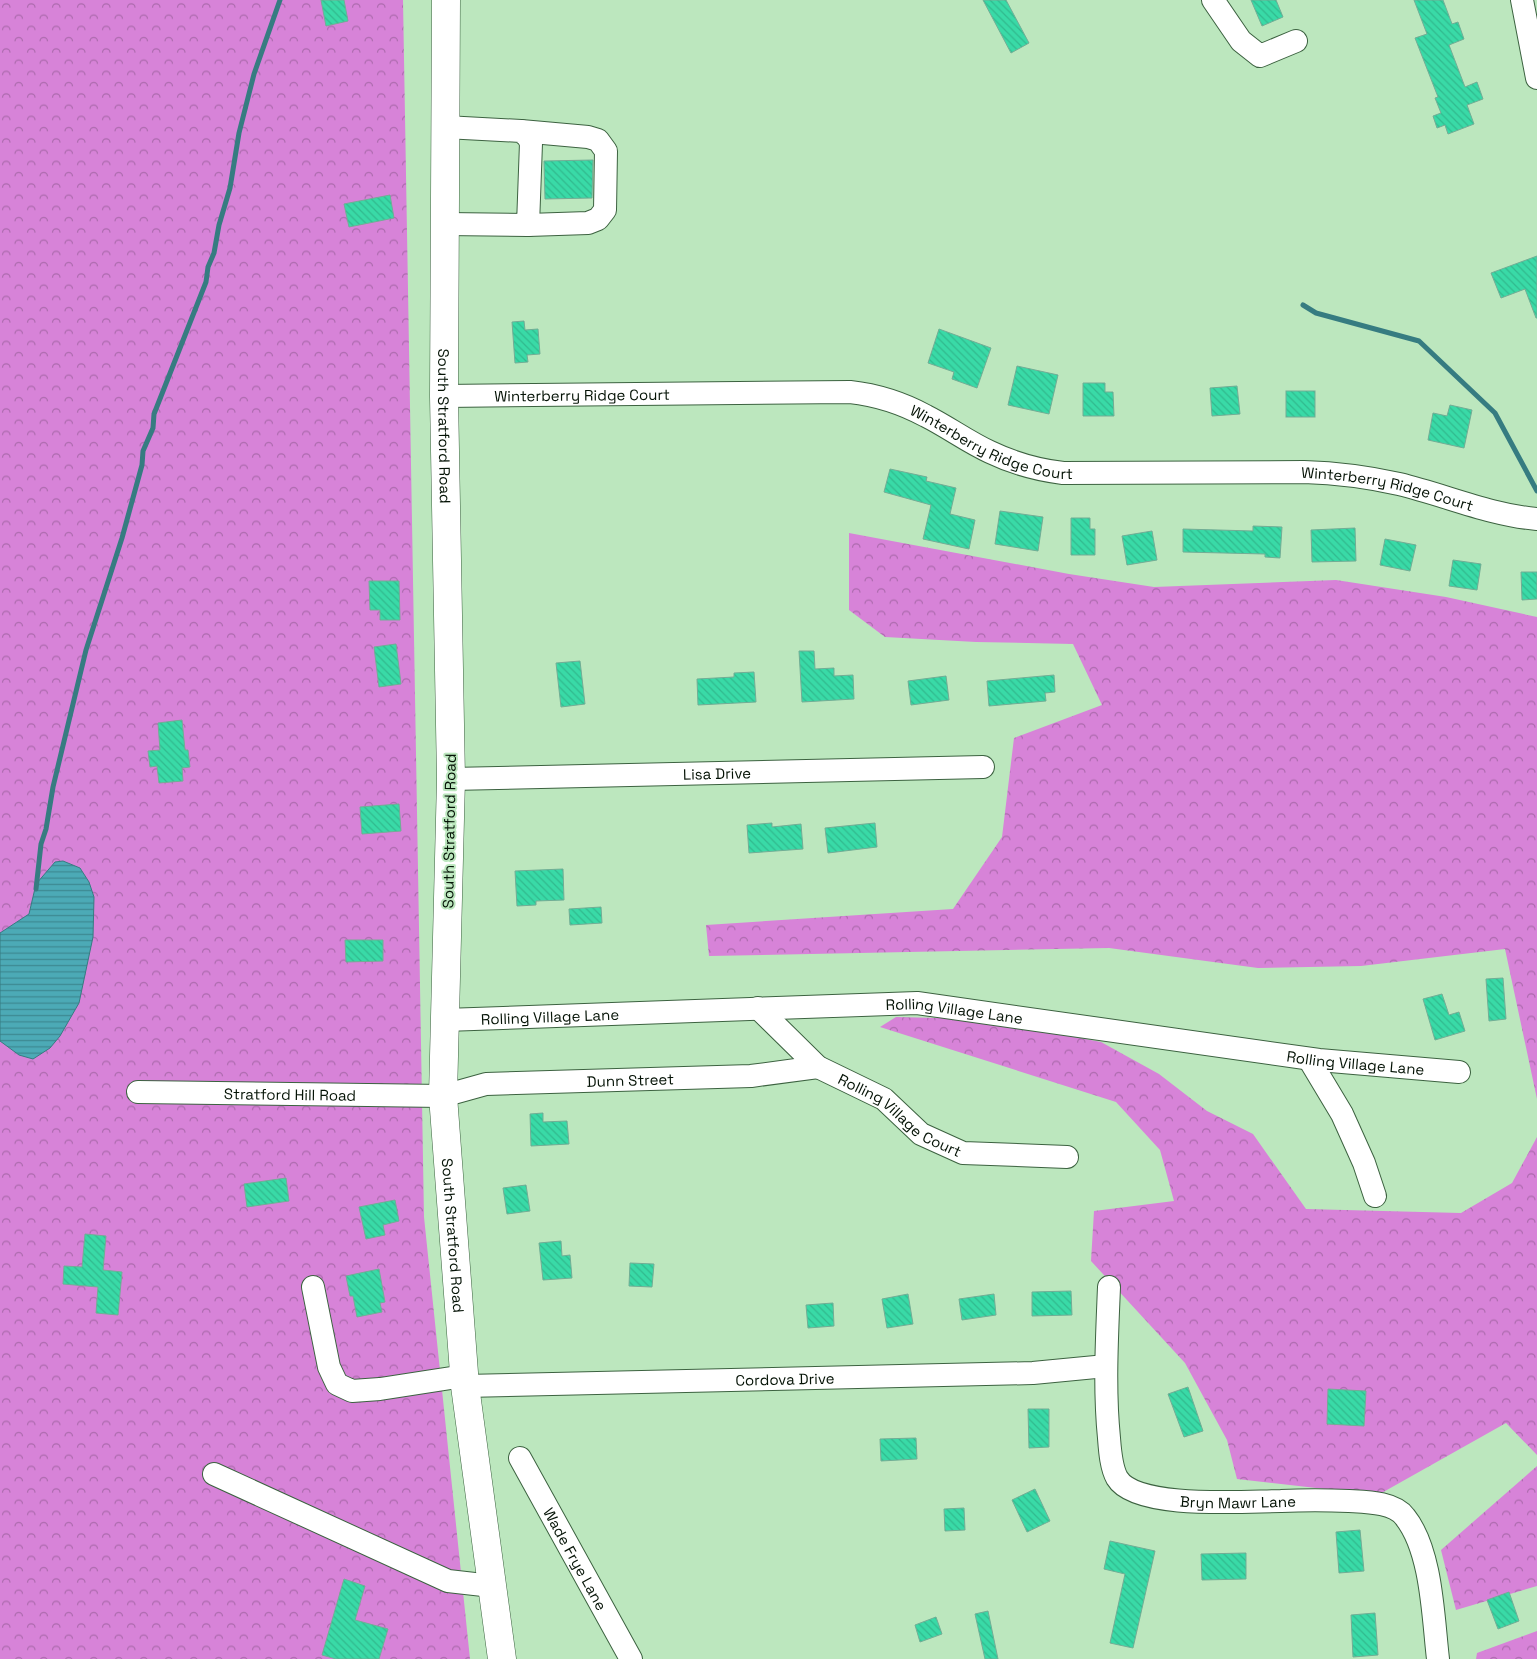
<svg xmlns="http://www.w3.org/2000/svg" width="1537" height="1659" viewBox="0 0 1537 1659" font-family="'Space Grotesk',sans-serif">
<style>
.forest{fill:url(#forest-crowns)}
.water{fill:url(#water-rules);stroke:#367c81}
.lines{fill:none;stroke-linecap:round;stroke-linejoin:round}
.stream{stroke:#367c81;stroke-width:5}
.building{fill:url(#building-back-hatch);stroke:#72ad95}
.minor-casing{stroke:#3c6240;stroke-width:24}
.major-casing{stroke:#3c6240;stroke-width:29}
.minor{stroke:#fff;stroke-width:22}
.major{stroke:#fff;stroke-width:28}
.labels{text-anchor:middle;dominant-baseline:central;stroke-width:4;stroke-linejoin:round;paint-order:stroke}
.street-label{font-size:15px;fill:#041205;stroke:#bce7be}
</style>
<defs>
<pattern id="forest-crowns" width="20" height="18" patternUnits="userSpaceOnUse" patternTransform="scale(1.25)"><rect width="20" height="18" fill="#d783d8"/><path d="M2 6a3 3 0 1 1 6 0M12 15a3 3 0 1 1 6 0" fill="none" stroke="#ac6aad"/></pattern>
<pattern id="water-rules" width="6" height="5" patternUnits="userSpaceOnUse" patternTransform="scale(1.25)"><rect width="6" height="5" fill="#4caab6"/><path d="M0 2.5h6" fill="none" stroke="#3d8992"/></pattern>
<pattern id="building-back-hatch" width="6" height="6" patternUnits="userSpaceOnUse" patternTransform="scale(1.25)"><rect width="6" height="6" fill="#39daa7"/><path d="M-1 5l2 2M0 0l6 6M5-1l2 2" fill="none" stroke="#31ba8e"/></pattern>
</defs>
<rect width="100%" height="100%" fill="#bce7be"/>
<g class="forest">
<polygon points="0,0 403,0 424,1217 470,1659 0,1659"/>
<polygon points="849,533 1069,574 1154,587 1336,580 1446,597 1537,617 1537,1099 1505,949 1361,966 1258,968 1109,948 709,956 706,925 953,909 1002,837 1014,738 1102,705 1073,644 976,642 885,637 849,610"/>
<polygon points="896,1017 982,1019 1101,1042 1159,1074 1207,1111 1253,1134 1306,1209 1461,1213 1512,1183 1537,1137 1537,1455 1506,1423 1378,1495 1237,1479 1227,1440 1185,1363 1091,1261 1094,1211 1174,1201 1160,1150 1116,1102 880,1027"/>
<polygon points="1537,1466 1537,1586 1456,1610 1441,1550"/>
<polygon points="1537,1631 1537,1659 1476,1659 1477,1653"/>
</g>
<polygon class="water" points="63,861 80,868 89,882 94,897 93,937 79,1003 60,1036 50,1048 33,1059 19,1055 0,1041 0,933 29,914 36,884 55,862"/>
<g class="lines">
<g class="stream">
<polyline points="1303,305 1316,313 1419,341 1495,413 1537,491"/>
<polyline points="36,889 41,844 46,829 53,787 86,650 122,538 142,465 143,451 153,428 154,414 206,282 208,267 214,253 219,225 230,188 239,133 254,74 280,0"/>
</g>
</g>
<g class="building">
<polygon points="321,0 344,0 348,21 326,26"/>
<polygon points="983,0 1006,0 1029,43 1011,53"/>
<polygon points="1251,0 1276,0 1283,17 1262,26"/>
<polygon points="1414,0 1443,0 1452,24 1458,22 1464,39 1449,45 1465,87 1477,82 1483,99 1467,105 1474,124 1448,134 1445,125 1437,128 1433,116 1441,113 1435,98 1438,97 1415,38 1427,34"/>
<polygon points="593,160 592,198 545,199 544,161"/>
<polygon points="390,195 394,218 349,227 344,204"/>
<polygon points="1537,256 1537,318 1536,318 1525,289 1501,298 1491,273"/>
<polygon points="524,321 525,330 538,329 540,354 527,355 528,362 515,363 512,322"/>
<polygon points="939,329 991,348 977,388 952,379 954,372 928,363"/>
<polygon points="1017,366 1058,375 1049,414 1008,405"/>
<polygon points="1083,383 1105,383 1105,392 1113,392 1114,416 1083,416"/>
<polygon points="1237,386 1240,414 1212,416 1210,388"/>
<rect x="1286" y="391" width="29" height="26"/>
<polygon points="1450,405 1472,410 1464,448 1428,440 1433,413 1447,416"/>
<polygon points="890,469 927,477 926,481 956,488 950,514 975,520 969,549 923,539 931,505 884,492"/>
<polygon points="1000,511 1043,517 1038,551 995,544"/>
<polygon points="1071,518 1090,518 1090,529 1095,529 1095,555 1071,555"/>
<polygon points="1253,526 1282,527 1280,558 1265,557 1265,554 1183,552 1183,529 1253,531"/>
<polygon points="1355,528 1356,561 1312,562 1311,530"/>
<polygon points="1152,531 1157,560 1127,565 1122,536"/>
<polygon points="1385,539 1416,545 1410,571 1380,565"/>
<polygon points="1453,560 1481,564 1477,590 1449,586"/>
<polygon points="1521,572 1537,572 1537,599 1522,600"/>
<polygon points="369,581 399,581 400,620 380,620 380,610 370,610"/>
<polygon points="396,644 401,684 379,687 374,647"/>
<polygon points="799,651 814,651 815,669 834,668 834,676 853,675 854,699 802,702"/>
<polygon points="580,661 585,704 561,707 556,663"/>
<polygon points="754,672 756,702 698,705 697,679 734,677 734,673"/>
<polygon points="1054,675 1055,692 1045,693 1046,701 989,706 987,681"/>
<polygon points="946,676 949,700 911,705 908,681"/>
<polygon points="182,720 185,750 188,750 190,767 182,768 183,781 159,783 157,766 150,767 148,751 160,750 158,723"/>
<polygon points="399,804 401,831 362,834 360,807"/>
<polygon points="772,823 772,827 801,824 803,849 749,853 747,825"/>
<polygon points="875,823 877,847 828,853 825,828"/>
<polygon points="563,869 564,900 536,901 536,905 517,906 515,871"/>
<polygon points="601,907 602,923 570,925 569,909"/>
<polygon points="345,940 383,940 383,961 346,962"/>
<polygon points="1503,978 1506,1019 1489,1021 1486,979"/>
<polygon points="1442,994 1449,1015 1459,1012 1465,1031 1435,1040 1423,999"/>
<polygon points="543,1113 543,1122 567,1121 569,1144 531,1146 530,1114"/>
<polygon points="286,1178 289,1201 247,1207 244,1184"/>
<polygon points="526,1185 530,1211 507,1214 503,1188"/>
<polygon points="395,1200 399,1221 383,1225 385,1235 366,1239 359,1207"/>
<polygon points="85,1234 106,1236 103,1270 122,1272 118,1315 96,1313 98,1287 63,1284 64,1266 82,1267"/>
<polygon points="561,1241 562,1256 570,1255 572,1278 543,1280 539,1243"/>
<polygon points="630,1263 654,1264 652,1287 629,1286"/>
<polygon points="379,1269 385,1302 380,1303 382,1312 357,1317 353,1296 350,1296 346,1276"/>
<polygon points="1071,1291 1072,1315 1032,1316 1032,1292"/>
<polygon points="908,1294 913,1324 887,1328 882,1299"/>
<polygon points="994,1294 996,1315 962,1320 959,1299"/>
<polygon points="833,1303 834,1326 808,1328 806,1305"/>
<polygon points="1188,1387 1203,1431 1184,1437 1168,1394"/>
<polygon points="1328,1389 1366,1391 1364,1426 1327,1424"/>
<polygon points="1028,1409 1049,1409 1049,1447 1029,1448"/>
<polygon points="916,1438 917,1459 881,1461 880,1439"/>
<polygon points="1035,1489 1050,1521 1027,1532 1012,1500"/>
<polygon points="964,1508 965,1530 945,1531 944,1509"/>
<polygon points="1360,1530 1364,1571 1339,1573 1336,1532"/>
<polygon points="1110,1541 1155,1551 1133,1648 1110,1643 1125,1574 1104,1569"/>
<polygon points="1246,1553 1246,1579 1202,1580 1201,1554"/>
<polygon points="344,1579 365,1586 355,1620 388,1629 379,1659 336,1659 322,1655"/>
<polygon points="1509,1592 1519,1621 1498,1629 1487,1600"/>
<polygon points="988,1611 998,1659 985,1659 975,1614"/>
<polygon points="1375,1613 1378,1655 1353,1657 1351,1615"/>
<polygon points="936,1617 942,1634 920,1642 915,1625"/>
</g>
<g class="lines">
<g class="minor-casing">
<g id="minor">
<polyline points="1213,0 1241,41 1260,56 1296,41"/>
<polyline points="1522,0 1537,78"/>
<polyline points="521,131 588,137 598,140 606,151 605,210 598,219 588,223 528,225"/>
<polyline points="445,224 528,225 531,143 528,137 521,131 445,127"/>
<path id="s1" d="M444,396l406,-4c27,3 52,11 76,24 22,11 42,26 64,36 23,11 48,18 73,21l241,-1c32,1 64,5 95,12 46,11 91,31 138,35"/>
<path id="s2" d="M451,779l532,-12"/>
<path id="s3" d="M758,1008l60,59 66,32 37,35 42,19 104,4"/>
<path id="s4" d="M445,1020l472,-17 402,57 140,12"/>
<polyline points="1309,1059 1342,1114 1364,1163 1375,1196"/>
<path id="s5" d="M138,1092l305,4 43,-12 265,-8 67,-9"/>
<polyline points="313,1287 329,1367 337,1384 352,1391 380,1389 464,1376"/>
<path id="s6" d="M1109,1287c-2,50 -5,101 0,151 1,13 2,29 8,40 19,32 130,23 164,23 23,-1 45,-1 68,0 17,1 45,1 56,16 27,34 28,100 33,142"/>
<path id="s7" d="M465,1386l568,-13 73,-7"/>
<path id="s8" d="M520,1458l111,201"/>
<polyline points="214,1474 448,1581 492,1586"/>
</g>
</g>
<g class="major-casing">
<g id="major">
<path id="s9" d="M446,0l-2,396 7,383 -8,317 22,290 37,273"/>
</g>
</g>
<use href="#minor" class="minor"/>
<use href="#major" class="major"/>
</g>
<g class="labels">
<g class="street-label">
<text stroke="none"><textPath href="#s1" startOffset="138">Winterberry Ridge Court</textPath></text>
<text stroke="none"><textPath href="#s9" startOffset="426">South Stratford Road</textPath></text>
<text stroke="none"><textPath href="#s1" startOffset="558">Winterberry Ridge Court</textPath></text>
<text stroke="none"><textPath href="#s1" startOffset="962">Winterberry Ridge Court</textPath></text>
<text stroke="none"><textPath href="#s2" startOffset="266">Lisa Drive</textPath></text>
<text transform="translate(449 831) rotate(-89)">South Stratford Road</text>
<text stroke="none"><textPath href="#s4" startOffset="510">Rolling Village Lane</textPath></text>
<text stroke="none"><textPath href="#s4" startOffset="105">Rolling Village Lane</textPath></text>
<text stroke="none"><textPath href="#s4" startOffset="915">Rolling Village Lane</textPath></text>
<text stroke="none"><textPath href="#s5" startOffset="494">Dunn Street</textPath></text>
<text stroke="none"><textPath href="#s5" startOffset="152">Stratford Hill Road</textPath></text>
<text stroke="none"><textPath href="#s3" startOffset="180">Rolling Village Court</textPath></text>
<text stroke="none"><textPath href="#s9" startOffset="1236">South Stratford Road</textPath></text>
<text stroke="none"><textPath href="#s7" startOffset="320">Cordova Drive</textPath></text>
<text stroke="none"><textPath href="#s6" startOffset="319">Bryn Mawr Lane</textPath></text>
<text stroke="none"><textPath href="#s8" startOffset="115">Wade Frye Lane</textPath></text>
</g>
</g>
</svg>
